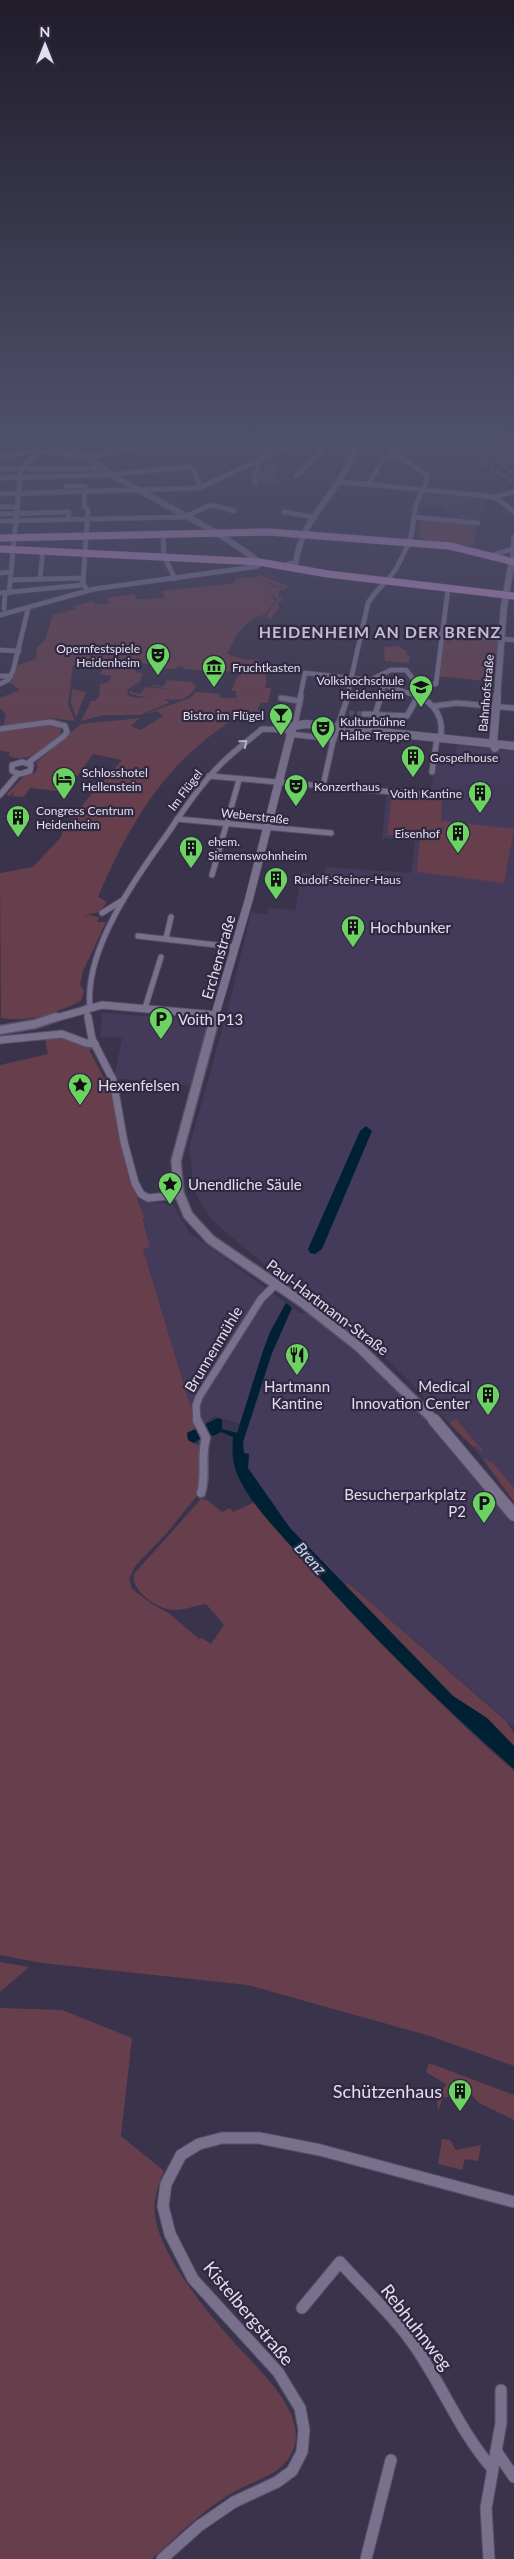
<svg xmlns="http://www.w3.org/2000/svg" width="514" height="2559" viewBox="0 0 514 2559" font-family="Lato,sans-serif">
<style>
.built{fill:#443b5b}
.green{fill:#673f4c}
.water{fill:#002133}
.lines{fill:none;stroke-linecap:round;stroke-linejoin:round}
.river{fill:#002133;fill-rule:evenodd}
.minor-tunnel{stroke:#534d64;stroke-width:5;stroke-dasharray:5 2.5;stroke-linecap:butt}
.minor-far4-casing{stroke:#575166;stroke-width:5.5}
.minor-far3-casing{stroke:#575166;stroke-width:7}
.minor-far2-casing{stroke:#575166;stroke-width:9}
.minor-far1-casing{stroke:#575166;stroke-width:11}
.minor-casing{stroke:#575166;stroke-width:13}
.tertiary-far2-casing{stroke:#575166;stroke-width:7}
.tertiary-far1-casing{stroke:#575166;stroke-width:9}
.tertiary-casing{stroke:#575166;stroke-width:11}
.secondary-far3-casing{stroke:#575166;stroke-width:8}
.secondary-far2-casing{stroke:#575166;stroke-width:9}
.secondary-far1-casing{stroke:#575166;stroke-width:12}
.secondary-casing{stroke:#575166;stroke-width:14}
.primary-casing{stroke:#575166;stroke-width:8}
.minor-far4{stroke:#78708d;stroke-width:4.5}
.minor-far3{stroke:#78708d;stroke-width:5}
.minor-far2{stroke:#78708d;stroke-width:7}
.minor-far1{stroke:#78708d;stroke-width:8}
.minor{stroke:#78708d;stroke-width:11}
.tertiary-far2{stroke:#78708d;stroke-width:5.5}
.tertiary-far1{stroke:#78708d;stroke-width:7}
.tertiary{stroke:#78708d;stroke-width:8}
.secondary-far3{stroke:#78708d;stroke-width:6}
.secondary-far2{stroke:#78708d;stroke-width:8}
.secondary-far1{stroke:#78708d;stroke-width:9}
.secondary{stroke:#78708d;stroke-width:12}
.primary{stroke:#bb8ac2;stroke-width:7}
.rail{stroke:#bdb9cb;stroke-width:1;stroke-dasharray:4.5 2.5;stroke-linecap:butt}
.oneway{stroke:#c7c2d6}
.labels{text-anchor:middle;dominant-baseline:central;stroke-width:4.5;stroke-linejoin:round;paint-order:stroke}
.far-poi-label{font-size:12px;fill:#e1deee;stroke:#302941;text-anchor:start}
.far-street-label{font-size:12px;fill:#e1deee;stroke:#302941}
.poi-label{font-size:15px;fill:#e1deee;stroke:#302941;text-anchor:start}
.street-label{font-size:15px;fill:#e1deee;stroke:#302941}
.far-district-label{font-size:16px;font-weight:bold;letter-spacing:1px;fill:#c2bad9;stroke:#302941}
.water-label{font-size:16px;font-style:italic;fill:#bbdef4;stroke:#302941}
.near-poi-label{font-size:18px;fill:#e1deee;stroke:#302941;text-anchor:end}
.near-street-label{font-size:18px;fill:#e1deee;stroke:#302941}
</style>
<rect width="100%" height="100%" fill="#3a334c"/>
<g class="built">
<polygon points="425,492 487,498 479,522 458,520 459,514 444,513 445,508 420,505"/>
<polygon points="457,745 514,751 514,1502 473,1447 372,1344 259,1260 212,1220 194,1191 189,1148 231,998 251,912 267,914 269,908 295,910 302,873 324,874 326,867 411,873 415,841 382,838 387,792 429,796 437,757 455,758"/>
<polygon points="102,1013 208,1020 193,1086 114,1078 122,1038 100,1037"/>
<polygon points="139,1200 173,1205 189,1232 286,1303 270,1332 262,1354 240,1424 215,1416 197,1428 143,1249 150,1247"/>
<polygon points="292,1308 300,1313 309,1313 384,1377 446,1440 514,1525 514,1727 348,1583 344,1585 279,1516 248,1468 249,1454 244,1453 243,1442 272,1353"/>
</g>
<g class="green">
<polygon points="483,440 514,442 514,465 484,441"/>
<polygon points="268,460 278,462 278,485 260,483 255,474 269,468 262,463"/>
<polygon points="421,518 477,523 473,546 429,541 419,537"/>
<path d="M260,575l28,11 -2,3 -29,-12 17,8 -6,3 7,-2 11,4h-7v6l4,2 -1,3 -3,1 -2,3 3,1 -9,13 -4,-1 -1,-2 11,-16 -8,-8 6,10 -11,13c-19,3 -30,23 -37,39l15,5 16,1c8,11 10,17 7,28h6l-3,15h-7l-4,7 8,1 -4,8 -6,-2 -8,4 -11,-4c-13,10 -26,18 -37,28 -48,41 -77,96 -101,152l8,4v3l-7,8 -12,3 -2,2 4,-2 10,2 -2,5h9l-23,49 -3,14 4,6 -3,10c-25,12 -52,22 -80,17l-1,-145 33,-6 28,-30 2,-7 26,-33 33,-37 -29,-6 -27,38 -36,-4 -6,9 -12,-1 3,-6 -5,6 -4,-1 17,-18 12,-4 3,-6 -2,-4 45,-39 59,-6 -9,8 10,4 22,-14 -5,-5 -13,3 45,-16 6,-6 23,2 2,4h16l-1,-7h-5l7,-15 5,-2 -23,-4 -3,2 -32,-3 -3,-3 -9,3 -23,-2 1,-3 -16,-1 1,9 7,1 -3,9 -12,7 -1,6c10,7 35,-3 42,8l-29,12h-37l-22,6 10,-20h4l4,-5 1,-12 9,-2 2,-6 -11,-2 5,-9h-32l-5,39 7,17 -26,-3 -46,9 3,-12 -6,-7v-10l20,-8 -11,-8 9,-17 18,-6 1,-12 8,-7 8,-25 23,-6 -3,-3 20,-5 3,4 14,-2 -4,-5 28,-4 3,5 28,-1 -3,-7 73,-8v-4l3,-1h18z"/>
<polygon points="442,635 499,640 496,682 437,676"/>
<polygon points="398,646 408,652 406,654 410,657 409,663 385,661 384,647"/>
<path d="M167,680l25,2 4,4c-3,6 -7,11 -14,13 -8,2 -47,-2 -53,-6 2,-6 8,-6 13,-9l-10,5 -1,3 9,2 6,-7 23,2 -21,-4 16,1z"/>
<polygon points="72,689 86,692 76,717 71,703"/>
<path d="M52,725l9,3 -1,9c-15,12 -32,27 -51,19v-4l-9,-1v-19z"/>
<polygon points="392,795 442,800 441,821 514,829 504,883 417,872 420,838 387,835"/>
<path d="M66,1037l13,7 13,2 2,3 -5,1 15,28 5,-1 24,109 11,31 -1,3 7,27 -7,2 54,179 -10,5 1,7 13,7 1,31 -3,15 -33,41 -31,32 -6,13 3,10 20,15 18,10 29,25 3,-1 9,6 13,-19 -18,-21c-12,2 -27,8 -39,5 -14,-4 -36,-19 -33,-35l67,-75 6,1 15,12 8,-4 3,4 22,-10c37,49 81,95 124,139 44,45 87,89 135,130v295l-84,-30 -182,-51 -206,-22 -42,-8v-890l48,-11 -3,-15z"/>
<polygon points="456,1419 483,1451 481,1452 476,1446 473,1447 449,1423"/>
<polygon points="486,1458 489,1462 491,1461 514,1488 514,1502 484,1460"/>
<polygon points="348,1583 506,1721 514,1733 514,1746 487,1718 453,1696 344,1585"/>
<polygon points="0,1962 29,1967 0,1992"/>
<path d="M0,2008l62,2 70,28 -11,98 43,35c-6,14 -11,29 -9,44 4,38 51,96 76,124 23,27 84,77 59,117 -12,21 -40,25 -60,38 -29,18 -53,42 -78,65h-152z"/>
<polygon points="429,2063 514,2095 514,2120 479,2103 469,2092 443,2098 438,2111 437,2101 446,2084 426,2072"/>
<polygon points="442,2139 450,2140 456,2150 481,2145 478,2161 465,2159 462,2170 438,2164"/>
</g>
<path class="water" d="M286,1303l6,5 -20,45 -29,89 1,11 5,1 -1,14 42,60 163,168 34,22 27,28v23c-75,-66 -146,-136 -212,-211 -22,-25 -51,-52 -65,-84 -5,-12 -5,-24 -4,-37l-12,-5 -8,4 -5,-3 -14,10 -6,-3 -1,-7 31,-15 4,2v9l15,4 25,-79 8,-22z"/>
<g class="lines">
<polygon class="river" points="366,1126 372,1131 322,1249 315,1254 310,1253 308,1249 360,1131"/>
<polyline class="minor-tunnel" points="349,713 364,714"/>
<g class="minor-far4-casing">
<g id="minor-far4">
<polyline points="54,440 68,456"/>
<polyline points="260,440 269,457"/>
<polyline points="325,440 357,447"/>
<polyline points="260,443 274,440"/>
<polyline points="0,457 36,451 79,456"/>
<polyline points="82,458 171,440"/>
<polyline points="0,469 100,469"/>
<polyline points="296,476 334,440"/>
<polyline points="0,478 107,475 189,467 193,469 200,485 203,486"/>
<polyline points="338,482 374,485 368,485"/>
<polyline points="255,483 254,474 259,467 257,462"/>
<polyline points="369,484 383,459 395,454"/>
<polyline points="374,485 487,496 498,499 514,512"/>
<polyline points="66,486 85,486 84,507 88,509 83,583 87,590"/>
<polyline points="0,494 199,488 301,440"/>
<polyline points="494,497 514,492"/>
<polyline points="0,507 18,507"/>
<polyline points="284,512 313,517"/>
<polyline points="0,514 69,512 68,520"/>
<polyline points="413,517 478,523"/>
<polyline points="0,521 184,517 211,505 234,511"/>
<polyline points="163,534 164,556 175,579"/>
<polyline points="493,555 513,549"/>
<polyline points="512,561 514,537"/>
<polyline points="0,573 11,572"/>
<polyline points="40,579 43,550"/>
<polyline points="10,580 83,578"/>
<polyline points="0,593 83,585"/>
<polyline points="9,593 21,468 41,451"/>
<polyline points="4,609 5,593"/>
<polyline points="0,615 94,589 253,567 258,566 259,562"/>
<polyline points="441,634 514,640"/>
<polyline points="0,650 19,651"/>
<polyline points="0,676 11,676"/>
<polyline points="370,680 391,670 406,670 417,684 424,686"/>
<polyline points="0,684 8,680 13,671 28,609"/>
<polyline points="300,697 305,673 370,680 420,697"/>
<path d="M347,697l21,-94c8,-14 21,-22 29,-36 5,-9 11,-21 14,-32 3,-10 2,-20 5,-30 3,-10 11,-19 11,-29 -11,-11 -31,-17 -37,-31l2,-5"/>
<polyline points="380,697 384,684"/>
<polyline points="417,697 425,686 436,684 448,589"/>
</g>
</g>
<g class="minor-far3-casing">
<g id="minor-far3">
<path d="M416,696c19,6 29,23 24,43"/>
<polyline points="281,698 299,701"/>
<polyline points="434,706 457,703 514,708"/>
<polyline points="364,714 407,716 418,696"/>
<polyline points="375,715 381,696"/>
<polyline points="295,725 301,696"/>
<polyline points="0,729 50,722 65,726 67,732 64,736 28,763"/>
<polyline points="289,734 334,739"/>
<polygon points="22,762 31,765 30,771 20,774 12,771 12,765"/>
<polyline points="432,772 437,738"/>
<polyline points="209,776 451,797"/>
<polyline points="323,786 333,741 348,696"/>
<polyline points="0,795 18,774"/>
<polyline points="177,819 331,833"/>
<polyline points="212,875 239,780"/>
<polyline points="102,913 123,900"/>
<polyline points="138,936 234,947"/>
<polyline points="166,938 171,917"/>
<path d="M90,1007c-6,-57 46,-130 78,-174 16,-24 33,-49 53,-69 13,-13 28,-24 41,-35l29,1"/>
<polyline points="86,1008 88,1019"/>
<polyline points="145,1008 161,957"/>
</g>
</g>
<g class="minor-far2-casing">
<g id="minor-far2">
<polyline points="88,1017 92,1039 113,1080 124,1142 135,1183 141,1194 148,1198 180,1195"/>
<polyline points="0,1040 62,1034 86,1043 95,1044"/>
<polyline points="197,1421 196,1406 199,1397 261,1299 276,1284"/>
</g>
</g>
<g class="minor-far1-casing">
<path id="minor-far1" d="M197,1420l9,18c-6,19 1,36 -5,55"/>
</g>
<g class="minor-casing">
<g id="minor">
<path d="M302,2308l38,-46c25,28 55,55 76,86 27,39 45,85 76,120"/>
<polyline points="496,2451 514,2477"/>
<polyline points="162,2559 199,2526 234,2502 277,2482 292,2471 302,2452 304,2430 300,2408 278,2372 193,2279 170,2234 163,2206 166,2184 181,2155 199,2144 222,2138 259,2138 320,2150 514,2202"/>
<polyline points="366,2559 391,2460"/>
<polyline points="489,2559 486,2508 501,2423 501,2390"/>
</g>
</g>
<g class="tertiary-far2-casing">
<g id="tertiary-far2">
<path d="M64,440c59,51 134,74 195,122"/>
<path d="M284,566l12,-4c4,-33 24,-52 41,-78 10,-15 15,-31 26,-44"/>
</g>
</g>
<g class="tertiary-far1-casing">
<polyline id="tertiary-far1" points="52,1019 102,1005 216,1015"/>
</g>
<g class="tertiary-casing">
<polyline id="tertiary" points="0,1030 35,1024 56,1017"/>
</g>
<g class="secondary-far3-casing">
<polyline id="secondary-far3" points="497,697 504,606 512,561"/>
</g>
<g class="secondary-far2-casing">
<g id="secondary-far2">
<polyline points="495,748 493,744 497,696"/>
<polyline points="214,1019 249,899 293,726 306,724 514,746"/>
</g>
</g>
<g class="secondary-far1-casing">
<polyline id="secondary-far1" points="215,1017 176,1161 179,1193 188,1215 211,1240 302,1302 359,1347 435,1421"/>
</g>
<g class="secondary-casing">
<polyline id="secondary" points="434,1420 514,1515"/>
</g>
<g class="primary-casing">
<g id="primary">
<polyline points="0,538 269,532 450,546 514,562"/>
<polyline points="0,549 259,562 328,574 514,596"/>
</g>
</g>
<use href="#minor-far4" class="minor-far4"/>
<use href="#minor-far3" class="minor-far3"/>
<use href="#minor-far2" class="minor-far2"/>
<use href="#minor-far1" class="minor-far1"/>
<use href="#minor" class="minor"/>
<use href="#tertiary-far2" class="tertiary-far2"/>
<use href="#tertiary-far1" class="tertiary-far1"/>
<use href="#tertiary" class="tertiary"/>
<use href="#secondary-far3" class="secondary-far3"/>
<use href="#secondary-far2" class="secondary-far2"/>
<use href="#secondary-far1" class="secondary-far1"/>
<use href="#secondary" class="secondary"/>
<use href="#primary" class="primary"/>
<g class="rail">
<polyline points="458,440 488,466 514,483"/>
<polyline points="472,440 514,474"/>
</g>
</g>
<defs><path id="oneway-chevron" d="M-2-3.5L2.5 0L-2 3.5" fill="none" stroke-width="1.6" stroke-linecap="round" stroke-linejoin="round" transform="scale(1.25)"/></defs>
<use class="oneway" href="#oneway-chevron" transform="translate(244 743) rotate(-39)"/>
<linearGradient id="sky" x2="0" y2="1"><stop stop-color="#201c2a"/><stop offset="0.55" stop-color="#4f506c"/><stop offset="1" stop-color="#4f506c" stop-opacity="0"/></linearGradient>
<rect width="514" height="798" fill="url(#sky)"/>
<defs>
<g id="theatre-pin" transform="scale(1.25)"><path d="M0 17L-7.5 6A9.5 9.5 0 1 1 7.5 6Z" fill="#6cd362" stroke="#302941"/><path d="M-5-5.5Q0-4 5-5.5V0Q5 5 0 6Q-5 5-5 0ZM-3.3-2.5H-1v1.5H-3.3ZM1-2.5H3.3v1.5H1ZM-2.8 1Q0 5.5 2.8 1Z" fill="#111"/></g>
<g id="museum-pin" transform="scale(1.25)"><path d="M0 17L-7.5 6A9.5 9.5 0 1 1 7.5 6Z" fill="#6cd362" stroke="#302941"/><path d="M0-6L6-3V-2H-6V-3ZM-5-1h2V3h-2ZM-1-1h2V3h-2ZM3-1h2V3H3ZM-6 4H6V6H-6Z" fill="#111"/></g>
<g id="university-pin" transform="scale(1.25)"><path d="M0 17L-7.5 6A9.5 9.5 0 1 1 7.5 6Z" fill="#6cd362" stroke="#302941"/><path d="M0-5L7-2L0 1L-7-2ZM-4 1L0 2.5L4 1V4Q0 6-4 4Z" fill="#111"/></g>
<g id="bar-pin" transform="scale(1.25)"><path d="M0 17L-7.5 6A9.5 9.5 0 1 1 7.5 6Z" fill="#6cd362" stroke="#302941"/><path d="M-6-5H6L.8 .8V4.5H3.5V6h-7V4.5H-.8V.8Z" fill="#111"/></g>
<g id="building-pin" transform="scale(1.25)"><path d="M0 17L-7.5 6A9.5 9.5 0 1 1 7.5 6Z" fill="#6cd362" stroke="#302941"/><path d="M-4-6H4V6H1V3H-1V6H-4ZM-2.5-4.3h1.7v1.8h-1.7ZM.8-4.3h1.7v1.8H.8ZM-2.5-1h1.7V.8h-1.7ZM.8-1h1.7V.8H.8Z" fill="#111"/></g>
<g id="hotel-pin" transform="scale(1.25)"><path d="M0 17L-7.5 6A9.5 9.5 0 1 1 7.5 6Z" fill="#6cd362" stroke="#302941"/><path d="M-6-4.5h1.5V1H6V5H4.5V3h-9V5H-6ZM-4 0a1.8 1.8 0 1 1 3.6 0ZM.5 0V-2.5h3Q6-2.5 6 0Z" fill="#111"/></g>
<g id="parking-pin" transform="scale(1.25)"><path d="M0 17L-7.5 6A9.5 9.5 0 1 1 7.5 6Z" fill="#6cd362" stroke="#302941"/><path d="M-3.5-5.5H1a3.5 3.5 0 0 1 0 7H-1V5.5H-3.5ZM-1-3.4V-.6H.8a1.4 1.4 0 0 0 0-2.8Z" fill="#111"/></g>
<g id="sight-pin" transform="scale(1.25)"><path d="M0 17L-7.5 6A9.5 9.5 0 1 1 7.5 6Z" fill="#6cd362" stroke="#302941"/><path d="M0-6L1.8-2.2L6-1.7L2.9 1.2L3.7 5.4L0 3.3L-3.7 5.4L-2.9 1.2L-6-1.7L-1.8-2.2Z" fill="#111"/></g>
<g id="restaurant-pin" transform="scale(1.25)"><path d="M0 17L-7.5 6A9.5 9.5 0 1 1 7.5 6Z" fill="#6cd362" stroke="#302941"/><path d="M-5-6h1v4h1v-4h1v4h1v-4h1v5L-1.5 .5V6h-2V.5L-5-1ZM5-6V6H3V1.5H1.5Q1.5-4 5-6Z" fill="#111"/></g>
</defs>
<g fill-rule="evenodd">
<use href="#theatre-pin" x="158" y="655"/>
<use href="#museum-pin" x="214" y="667"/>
<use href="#university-pin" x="421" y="687"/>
<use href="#bar-pin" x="281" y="715"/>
<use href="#theatre-pin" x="323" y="728"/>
<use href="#building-pin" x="413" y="757"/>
<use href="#hotel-pin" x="64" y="779"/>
<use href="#theatre-pin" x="296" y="786"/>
<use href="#building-pin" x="480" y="793"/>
<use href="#building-pin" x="18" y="817"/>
<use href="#building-pin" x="458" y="833"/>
<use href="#building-pin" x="191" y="848"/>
<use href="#building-pin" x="276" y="879"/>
<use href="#building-pin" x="353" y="927"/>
<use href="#parking-pin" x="161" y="1019"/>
<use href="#sight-pin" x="80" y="1085"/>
<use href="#sight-pin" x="170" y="1184"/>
<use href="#restaurant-pin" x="297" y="1355"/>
<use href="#building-pin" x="488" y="1395"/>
<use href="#parking-pin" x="484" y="1503"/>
<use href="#building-pin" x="460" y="2091"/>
</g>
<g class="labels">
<g class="far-poi-label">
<text x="140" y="648" text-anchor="end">Opernfestspiele<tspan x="140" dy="14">Heidenheim</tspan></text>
<text x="232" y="667">Fruchtkasten</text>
<text x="404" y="680" text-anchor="end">Volkshochschule<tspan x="404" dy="14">Heidenheim</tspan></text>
<text x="264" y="715" text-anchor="end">Bistro im Flügel</text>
<text x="340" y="721">Kulturbühne<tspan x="340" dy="14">Halbe Treppe</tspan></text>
<text x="430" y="757">Gospelhouse</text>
<text x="82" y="772">Schlosshotel<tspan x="82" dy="14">Hellenstein</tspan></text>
<text x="314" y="786">Konzerthaus</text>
<text x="462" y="793" text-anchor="end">Voith Kantine</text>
<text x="36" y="810">Congress Centrum<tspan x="36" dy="14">Heidenheim</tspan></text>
<text x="440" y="833" text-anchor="end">Eisenhof</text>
<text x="208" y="841">ehem.<tspan x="208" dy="14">Siemenswohnheim</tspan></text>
<text x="294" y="879">Rudolf-Steiner-Haus</text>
</g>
<g class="far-street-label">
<text transform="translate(486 693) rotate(-85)">Bahnhofstraße</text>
<text transform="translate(185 790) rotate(-53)">Im Flügel</text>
<text transform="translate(255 816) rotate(6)">Weberstraße</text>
</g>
<g class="poi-label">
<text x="370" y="927">Hochbunker</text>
<text x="178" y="1019">Voith P13</text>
<text x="98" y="1085">Hexenfelsen</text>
<text x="188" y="1184">Unendliche Säule</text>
<text x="297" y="1386" text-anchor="middle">Hartmann<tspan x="297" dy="17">Kantine</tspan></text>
<text x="470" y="1386" text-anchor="end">Medical<tspan x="470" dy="17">Innovation Center</tspan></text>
<text x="466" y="1494" text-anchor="end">Besucherparkplatz<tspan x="466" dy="17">P2</tspan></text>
</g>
<g class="street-label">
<text transform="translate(218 957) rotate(-74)">Erchenstraße</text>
<text transform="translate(328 1307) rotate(37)">Paul-Hartmann-Straße</text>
<text transform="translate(213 1349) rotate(-59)">Brunnenmühle</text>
</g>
<g class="far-district-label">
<text x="380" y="631">HEIDENHEIM AN DER BRENZ</text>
</g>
<g class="water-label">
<text transform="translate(311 1558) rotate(48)">Brenz</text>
</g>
<g class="near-poi-label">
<text x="442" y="2091">Schützenhaus</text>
</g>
<g class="near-street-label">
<text transform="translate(249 2313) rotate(50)">Kistelbergstraße</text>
<text transform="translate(417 2327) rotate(52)">Rebhuhnweg</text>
</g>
</g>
<g transform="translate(45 45)" stroke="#302941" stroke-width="4" paint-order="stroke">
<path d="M0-4L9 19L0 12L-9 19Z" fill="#e1deee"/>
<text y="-8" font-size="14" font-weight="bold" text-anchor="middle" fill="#e1deee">N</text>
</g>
</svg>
